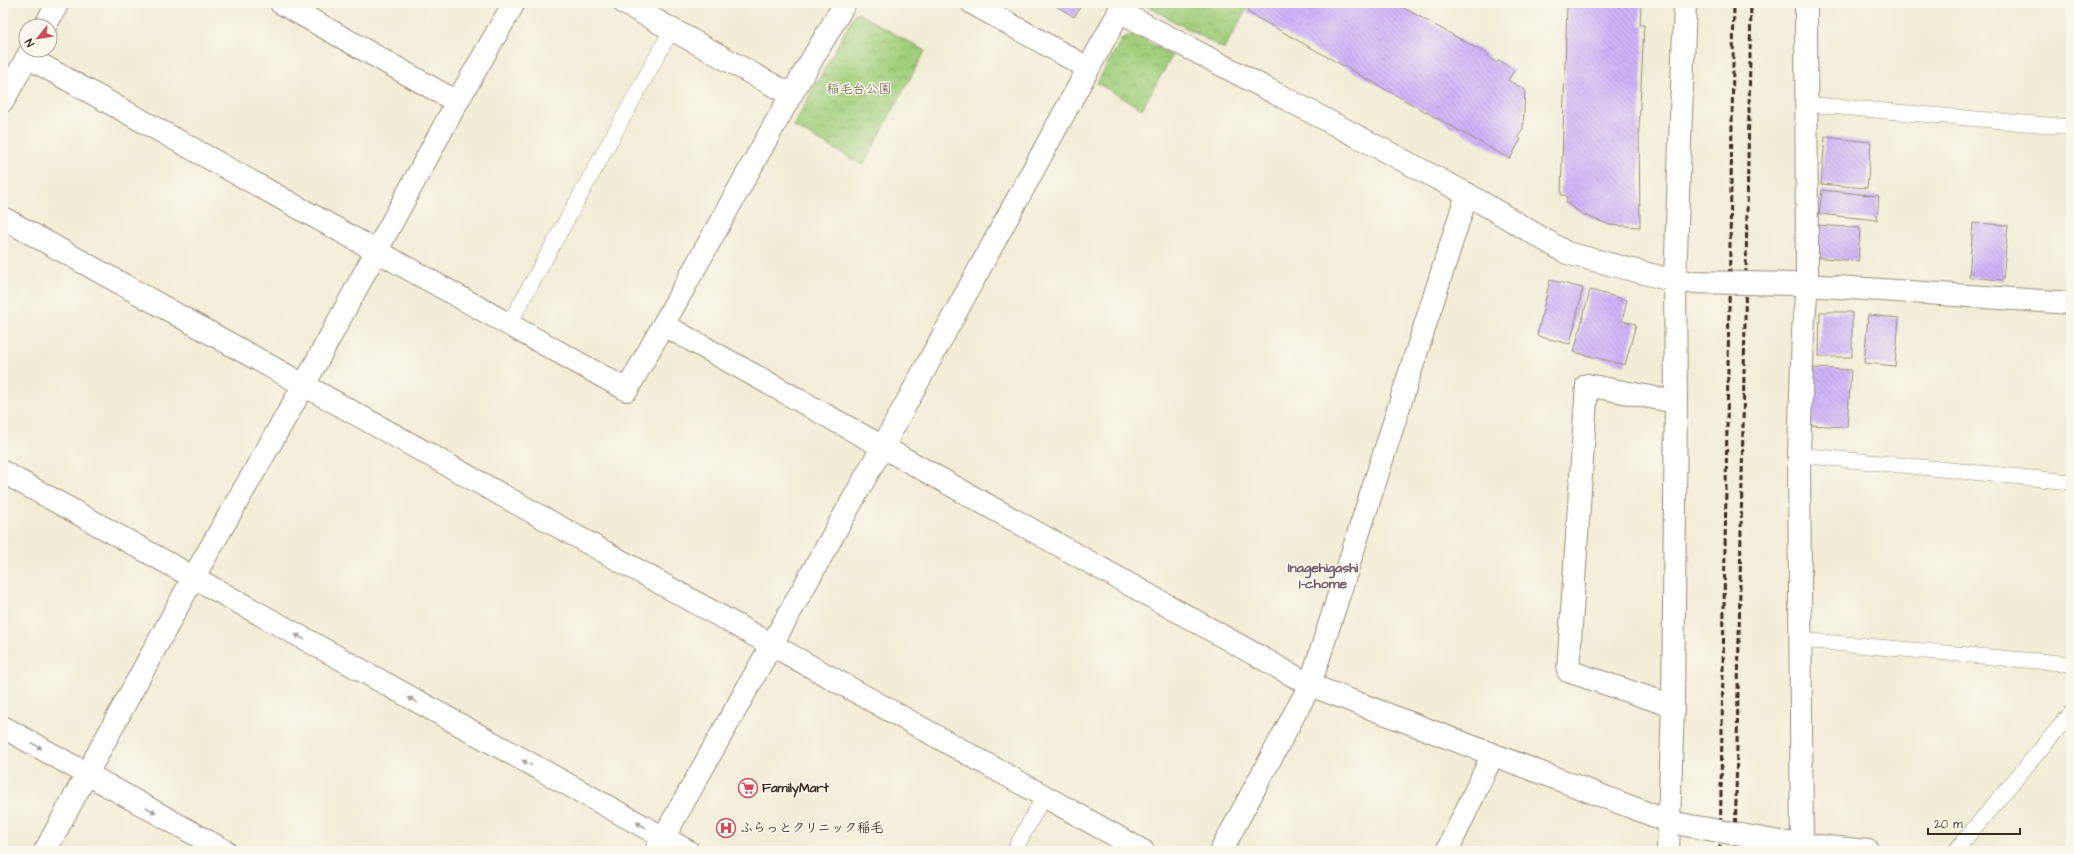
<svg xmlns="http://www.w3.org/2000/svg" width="2074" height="854" viewBox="0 0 2074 854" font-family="'Architects Daughter','Klee One',sans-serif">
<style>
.park{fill:url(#park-crowns);stroke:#6e7c4d}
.building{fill:url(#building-back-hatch)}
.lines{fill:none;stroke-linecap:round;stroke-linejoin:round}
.lane-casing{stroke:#968c7a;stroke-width:16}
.street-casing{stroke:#968c7a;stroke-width:24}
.secondary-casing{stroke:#968c7a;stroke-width:24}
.lane{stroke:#fff;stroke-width:15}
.street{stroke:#fff;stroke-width:22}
.secondary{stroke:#fff;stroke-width:22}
.rail{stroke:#3b2a1e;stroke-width:3;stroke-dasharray:6 3;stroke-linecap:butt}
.street-bridge-casing{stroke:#968c7a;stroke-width:24;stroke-linecap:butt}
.street-bridge{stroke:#fff;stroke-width:22}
.oneway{fill:#a79f9a}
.labels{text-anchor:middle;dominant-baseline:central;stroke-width:3;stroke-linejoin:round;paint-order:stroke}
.park-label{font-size:13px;fill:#545336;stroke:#fbf7ec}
.poi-label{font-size:13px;font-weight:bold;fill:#3b2a1e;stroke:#fbf7ec;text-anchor:start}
.neighbourhood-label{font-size:14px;font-weight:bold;fill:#6e5a6b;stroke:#fbf7ec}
</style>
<defs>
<pattern id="park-crowns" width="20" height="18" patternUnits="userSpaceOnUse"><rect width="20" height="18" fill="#a1cf7c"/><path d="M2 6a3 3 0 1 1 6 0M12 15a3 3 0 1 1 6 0" fill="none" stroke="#84a865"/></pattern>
<pattern id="building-back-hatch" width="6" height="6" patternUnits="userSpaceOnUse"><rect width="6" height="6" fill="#ceb4f9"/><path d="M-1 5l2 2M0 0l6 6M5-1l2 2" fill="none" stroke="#a893c9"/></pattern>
</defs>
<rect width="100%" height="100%" fill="#fbf7ec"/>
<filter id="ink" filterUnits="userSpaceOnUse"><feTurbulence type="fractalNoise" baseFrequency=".025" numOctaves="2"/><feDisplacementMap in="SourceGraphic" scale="8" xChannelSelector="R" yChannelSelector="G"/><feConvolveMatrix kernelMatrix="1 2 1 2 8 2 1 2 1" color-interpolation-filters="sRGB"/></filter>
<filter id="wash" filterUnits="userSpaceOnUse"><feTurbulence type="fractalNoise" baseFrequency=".012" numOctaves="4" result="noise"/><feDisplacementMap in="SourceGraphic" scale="16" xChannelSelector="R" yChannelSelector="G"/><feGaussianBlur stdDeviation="0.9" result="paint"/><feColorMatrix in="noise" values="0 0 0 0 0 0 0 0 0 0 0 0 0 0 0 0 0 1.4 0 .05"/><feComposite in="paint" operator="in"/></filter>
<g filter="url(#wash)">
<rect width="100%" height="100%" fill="#f2edd6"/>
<g class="park">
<polygon points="1147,3 1250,3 1224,49 1147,6"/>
<polygon points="856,12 925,51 863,165 793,126"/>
<polygon points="1134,34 1172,56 1142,109 1097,83 1122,38"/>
</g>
<g id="blocks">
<g class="building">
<polygon points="1052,3 1083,3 1074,17"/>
<polygon points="1252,3 1395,3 1489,55 1488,57 1497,63 1499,60 1514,71 1508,80 1525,90 1523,129 1518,137 1521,139 1510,159 1247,12"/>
<polygon points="1567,3 1641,3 1640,25 1644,25 1639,128 1640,227 1610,225 1584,215 1566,203 1567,196 1561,195"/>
<polygon points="1825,137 1871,142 1867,188 1821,184"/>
<polygon points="1822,190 1879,196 1877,220 1819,214"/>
<polygon points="1973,223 2008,225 2003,280 1969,277"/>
<polygon points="1816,225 1860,228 1858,261 1814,257"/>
<polygon points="1550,280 1583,288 1570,344 1537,336"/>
<polygon points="1590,290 1627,300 1622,321 1636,324 1625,365 1574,352"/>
<polygon points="1820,312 1852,312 1852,357 1819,357"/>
<polygon points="1868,315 1899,318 1895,366 1864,363"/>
<polygon points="1813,368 1851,370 1847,427 1810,425"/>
</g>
</g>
</g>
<g filter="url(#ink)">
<use href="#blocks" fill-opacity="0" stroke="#968c7a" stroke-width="1"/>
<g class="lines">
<g class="lane-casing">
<g id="lane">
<polyline points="1805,104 2071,127"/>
<polyline points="508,326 672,29"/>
<polyline points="1799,455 2071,482"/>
<polyline points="1800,640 2071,664"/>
<polyline points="1014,851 1044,796"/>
<polyline points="1955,851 2071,713"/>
</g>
</g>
<g class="street-casing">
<g id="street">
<polyline points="281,3 457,102"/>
<polyline points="624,3 791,95"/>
<polyline points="972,3 1088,68"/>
<polyline points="1119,11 1467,194 1567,253 1675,281 1689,282"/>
<polyline points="45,26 58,3"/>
<polyline points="27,57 627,390 791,95 845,3"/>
<polyline points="3,101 31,50"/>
<polyline points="3,218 1143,851"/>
<polyline points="1793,284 2071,303"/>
<polyline points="664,325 1310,685 1668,821 1680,824"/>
<polyline points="3,472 688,851"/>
<polyline points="1673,706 1568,671 1587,385 1676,402"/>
<polyline points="3,727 225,851"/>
<polyline points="1788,843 1868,851"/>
<polyline points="45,851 193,578 304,385 457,102 514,3"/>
<polyline points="1221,851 1310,685 1467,194"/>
<polyline points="1447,851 1492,756"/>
<polyline points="1668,851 1673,706 1676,402 1675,281 1685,3"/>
<polyline points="1802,851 1799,455 1803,332 1807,284 1806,3"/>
</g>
</g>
<g class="secondary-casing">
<polyline id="secondary" points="656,851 883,446 1124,3"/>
</g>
<use href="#lane" class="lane"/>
<use href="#street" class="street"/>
<use href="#secondary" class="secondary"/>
<g class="rail">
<polyline points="1720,851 1734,3"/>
<polyline points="1735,851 1751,3"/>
</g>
<g class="street-bridge-casing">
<g id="street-bridge">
<polyline points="1689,282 1793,284"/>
<polyline points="1680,824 1780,842"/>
</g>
</g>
<use href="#street-bridge" class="street-bridge"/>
</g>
<defs><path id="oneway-solid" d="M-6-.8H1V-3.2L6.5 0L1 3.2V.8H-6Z"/></defs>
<g class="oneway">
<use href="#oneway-solid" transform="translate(300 637) rotate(-151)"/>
<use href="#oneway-solid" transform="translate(413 700) rotate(-151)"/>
<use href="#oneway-solid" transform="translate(37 746) rotate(29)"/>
<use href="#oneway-solid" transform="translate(527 763) rotate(-151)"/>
<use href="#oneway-solid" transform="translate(151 810) rotate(29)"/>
<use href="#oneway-solid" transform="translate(641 825) rotate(-151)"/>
</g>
</g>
<defs>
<g id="supermarket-ring" transform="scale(1)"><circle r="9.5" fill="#fbf7ec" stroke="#d1495b" stroke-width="1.5"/><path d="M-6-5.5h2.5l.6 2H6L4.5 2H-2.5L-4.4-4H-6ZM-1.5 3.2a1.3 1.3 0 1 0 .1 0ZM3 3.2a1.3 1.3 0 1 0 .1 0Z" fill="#d1495b"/></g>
<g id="hospital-ring" transform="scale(1)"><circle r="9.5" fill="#fbf7ec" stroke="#d1495b" stroke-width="1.5"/><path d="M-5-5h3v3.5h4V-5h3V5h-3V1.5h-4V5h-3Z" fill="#d1495b"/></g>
</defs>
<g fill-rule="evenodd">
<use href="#supermarket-ring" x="748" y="788"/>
<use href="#hospital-ring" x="726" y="828"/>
</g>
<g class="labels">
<g class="park-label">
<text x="859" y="89">稲毛台公園</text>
</g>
<g class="poi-label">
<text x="762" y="788">FamilyMart</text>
<text x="740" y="828">ふらっとクリニック稲毛</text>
</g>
<g class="neighbourhood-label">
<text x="1323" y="568">Inagehigashi<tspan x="1323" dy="16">1-chome</tspan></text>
</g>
</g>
<rect width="2074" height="854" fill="none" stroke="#fbf7ec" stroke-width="16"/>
<g transform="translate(38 38) rotate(240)"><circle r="19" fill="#fbf7ec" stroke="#aea59a"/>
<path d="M0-3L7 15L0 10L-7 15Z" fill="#d1495b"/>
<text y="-6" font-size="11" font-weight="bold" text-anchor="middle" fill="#3b2a1e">N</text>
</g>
<path d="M1928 828v6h92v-6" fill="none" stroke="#3b2a1e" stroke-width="2"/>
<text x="1934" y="828" font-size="12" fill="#3b2a1e" stroke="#fbf7ec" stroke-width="3" paint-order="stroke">20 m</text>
</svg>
